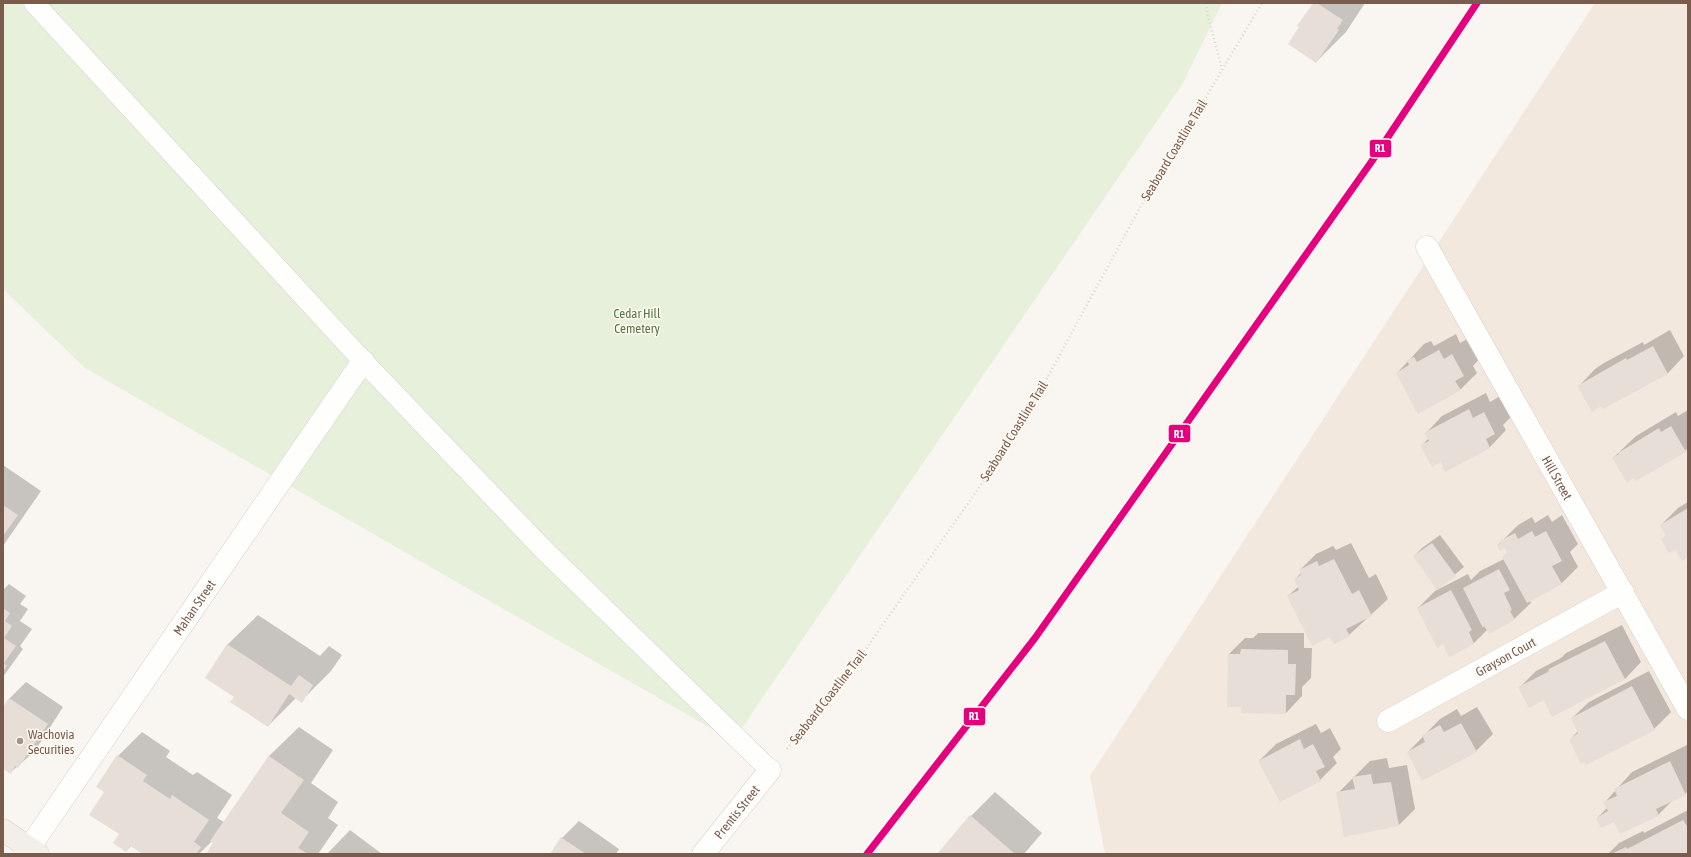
<svg xmlns="http://www.w3.org/2000/svg" width="1691" height="857" viewBox="0 0 1691 857" font-family="'Asap Condensed',sans-serif">
<style>
.residential{fill:#f2e8de}
.green{fill:#e7f0db}
.shadow{fill:#0003}
.building{fill:#e6ded7}
.lines{fill:none;stroke-linecap:round;stroke-linejoin:round}
.service-casing{stroke:#d7d1cb;stroke-width:21}
.minor-casing{stroke:#d7d1cb;stroke-width:23}
.primary-casing{stroke:#dad1cc;stroke-width:23}
.path{stroke:#dcd5d0;stroke-width:2.5;stroke-dasharray:1 3;stroke-linecap:butt}
.service{stroke:#fefefd;stroke-width:20}
.minor{stroke:#fefefd;stroke-width:22}
.primary{stroke:#f3eee8;stroke-width:22}
.rail-1-casing{stroke:#fffaf3;stroke-width:10}
.rail-1{stroke:#e5007d;stroke-width:7}
.poi-dot{fill:#a69286;stroke:#fffaf3;stroke-width:1.5}
.labels{text-anchor:middle;dominant-baseline:central;stroke-width:3;stroke-linejoin:round;paint-order:stroke}
.street-label{font-size:13px;fill:#7a5c4d;stroke:#fffaf3}
.park-label{font-size:13px;fill:#537a41;stroke:#fffaf3}
.poi-label{font-size:13px;fill:#7a5c4d;stroke:#fffaf3;text-anchor:start}
.line-badge{stroke:#fffaf3;stroke-width:1.5}
.badge-label{font-size:11px;text-anchor:middle;font-weight:bold;fill:#fff}
</style>
<rect width="100%" height="100%" fill="#f9f5f0"/>
<polygon class="residential" points="1595,3 1688,3 1688,854 1105,854 1090,776"/>
<polygon class="green" points="3,3 1222,3 1183,83 733,741 85,368 3,289"/>
<g class="shadow">
<polygon points="1314,3 1365,3 1346,32 1316,62"/>
<polygon points="1670,330 1684,356 1668,373 1603,407 1579,386 1595,369 1604,363 1643,342 1644,345"/>
<polygon points="1456,334 1460,343 1469,338 1480,358 1473,366 1477,373 1460,390 1397,373 1424,344 1431,341 1434,346"/>
<polygon points="1486,393 1490,402 1500,396 1511,417 1503,425 1506,430 1490,447 1441,461 1422,445 1429,438 1426,433 1442,416"/>
<polygon points="1688,410 1688,448 1685,451 1613,458 1636,436 1676,412 1678,416"/>
<polygon points="3,465 41,491 3,546"/>
<polygon points="1688,502 1688,556 1662,540 1667,535 1661,525 1678,508"/>
<polygon points="1548,515 1552,522 1562,515 1578,544 1570,552 1578,567 1562,583 1530,600 1531,603 1514,619 1488,629 1474,643 1450,656 1443,643 1418,608 1435,591 1468,574 1471,580 1480,571 1504,559 1503,557 1508,553 1505,547 1498,545 1518,525 1532,517 1535,523"/>
<polygon points="1440,535 1464,567 1437,589 1414,556 1422,548"/>
<polygon points="1351,543 1369,578 1376,574 1388,599 1349,635 1331,636 1288,596 1299,586 1295,579 1301,573 1300,570 1316,554 1333,546 1336,550"/>
<polygon points="9,584 26,596 20,604 28,609 20,621 32,629 20,646 23,649 3,677 3,590"/>
<polygon points="258,615 320,656 329,646 342,655 331,671 301,701 296,698 268,726 235,697 206,678 228,644"/>
<polygon points="1622,625 1641,662 1625,679 1544,699 1520,687 1536,671 1561,658 1566,653"/>
<polygon points="1258,633 1304,633 1304,648 1312,648 1311,678 1302,687 1302,696 1286,713 1242,706 1229,654 1245,638 1253,638"/>
<polygon points="1649,671 1671,712 1654,729 1570,740 1578,731 1572,718 1589,702"/>
<polygon points="26,682 63,707 35,751 11,772 3,767 3,709 9,699"/>
<polygon points="1477,707 1493,734 1476,751 1408,752 1440,719 1457,709 1461,716"/>
<polygon points="1316,724 1321,733 1330,728 1341,749 1333,757 1337,763 1320,780 1259,761 1276,744"/>
<polygon points="299,727 333,750 311,783 338,802 328,818 338,825 318,854 207,854 215,843 212,841 199,854 145,854 132,845 126,851 105,792 118,756 142,732 170,751 166,757 193,775 197,772 232,795 217,818 224,822 269,756"/>
<polygon points="1687,745 1688,748 1688,791 1685,794 1673,800 1658,815 1614,820 1597,818 1607,808 1605,802 1632,772"/>
<polygon points="1387,758 1389,768 1407,765 1415,809 1399,825 1338,793 1370,761"/>
<polygon points="995,792 1042,833 1024,854 938,854 971,816"/>
<polygon points="1688,810 1688,854 1608,854 1619,843 1643,831 1644,833"/>
<polygon points="579,821 619,849 616,854 551,854 562,838"/>
<polygon points="350,830 382,854 327,854"/>
</g>
<g class="building">
<polygon points="1313,3 1317,3 1343,20 1337,29 1339,30 1316,63 1288,44 1299,27 1297,26"/>
<polygon points="1653,346 1668,374 1603,409 1601,406 1592,412 1577,386 1626,358 1627,360"/>
<polygon points="1439,350 1444,359 1452,354 1464,376 1455,381 1461,390 1418,414 1396,373 1409,365 1407,360 1414,357 1417,362"/>
<polygon points="1469,409 1473,418 1484,412 1495,434 1486,439 1490,448 1445,472 1441,462 1432,467 1420,445 1429,441 1424,433"/>
<polygon points="1671,426 1686,452 1636,481 1634,478 1627,483 1612,458 1619,454 1618,453 1659,428 1661,432"/>
<polygon points="3,505 18,515 3,536"/>
<polygon points="1688,508 1688,557 1682,561 1675,549 1669,553 1661,539 1666,536 1660,525"/>
<polygon points="1532,531 1535,537 1546,531 1562,561 1552,566 1562,584 1527,603 1502,557 1507,554 1505,548 1500,551 1497,545 1501,543 1500,541 1515,533 1518,539"/>
<polygon points="1432,543 1456,576 1437,590 1413,556"/>
<polygon points="1334,559 1352,594 1359,590 1372,616 1346,629 1350,636 1334,644 1330,637 1312,646 1287,596 1299,590 1294,579 1301,575 1299,570 1317,561 1319,566"/>
<polygon points="1499,569 1510,590 1504,593 1512,610 1510,611 1515,620 1489,634 1484,626 1483,628 1463,588"/>
<polygon points="1451,590 1472,630 1469,632 1474,644 1449,657 1443,644 1437,648 1417,608"/>
<polygon points="3,608 10,613 5,621 12,626 4,638 16,646 4,663 7,666 3,671"/>
<polygon points="1605,641 1625,679 1552,717 1544,700 1529,708 1518,687 1548,672 1549,669"/>
<polygon points="227,644 291,686 299,675 313,685 302,703 289,694 268,727 230,702 234,697 205,678"/>
<polygon points="1241,649 1288,650 1288,664 1296,664 1295,695 1286,695 1286,714 1241,713 1241,707 1227,707 1228,654 1240,654"/>
<polygon points="1632,686 1655,730 1586,765 1584,762 1581,764 1569,740 1578,733 1571,718"/>
<polygon points="9,698 48,724 18,768 15,766 11,774 3,769 3,707"/>
<polygon points="1461,723 1477,752 1422,781 1407,752 1425,742 1422,735 1440,725 1444,732"/>
<polygon points="1300,739 1304,749 1313,744 1325,767 1316,771 1321,781 1280,802 1258,761"/>
<polygon points="117,755 147,775 143,781 170,799 172,795 209,820 194,842 201,847 196,854 143,854 130,846 126,852 113,843 119,834 89,815 104,792 96,787"/>
<polygon points="269,756 304,780 281,813 309,832 298,848 308,854 206,854 213,843 210,841"/>
<polygon points="1670,761 1686,795 1656,809 1659,816 1620,834 1614,822 1601,828 1596,818 1608,811 1603,802 1617,796 1614,789"/>
<polygon points="1371,774 1373,784 1391,782 1399,826 1344,837 1336,792 1355,789 1352,777"/>
<polygon points="970,815 1015,854 937,854"/>
<polygon points="1683,820 1688,828 1688,854 1611,854 1626,847 1627,849"/>
<polygon points="561,837 565,840 586,854 550,854"/>
</g>
<g class="lines">
<g class="service-casing">
<polyline id="service" points="34,3 363,361 543,549 770,770"/>
</g>
<g class="minor-casing">
<g id="minor">
<path id="s1" d="M1427,247l261,462"/>
<path id="s2" d="M1388,721l235,-129"/>
<path id="s3" d="M25,854l338,-493"/>
<path id="s4" d="M703,854l67,-84"/>
</g>
</g>
<g class="primary-casing">
<polyline id="primary" points="3,830 38,854"/>
</g>
<g class="path">
<polyline points="1207,3 1207,12 1222,69"/>
<polyline points="787,749 856,663 992,469 1046,380 1137,213 1262,3"/>
</g>
<use href="#service" class="service"/>
<use href="#minor" class="minor"/>
<use href="#primary" class="primary"/>
<g class="rail-1-casing">
<polyline id="rail-1" points="867,854 1035,638 1372,161 1477,3"/>
</g>
<use href="#rail-1" class="rail-1"/>
</g>
<circle class="poi-dot" cx="20" cy="741" r="4"/>
<g class="labels">
<g class="street-label">
<text transform="translate(1174 150) rotate(-59)">Seaboard Coastline Trail</text>
<text transform="translate(1014 431) rotate(-58)">Seaboard Coastline Trail</text>
<text stroke="none"><textPath href="#s1" startOffset="265">Hill Street</textPath></text>
<text stroke="none"><textPath href="#s3" startOffset="299">Mahan Street</textPath></text>
<text stroke="none"><textPath href="#s2" startOffset="134">Grayson Court</textPath></text>
<text transform="translate(828 697) rotate(-52)">Seaboard Coastline Trail</text>
<text stroke="none"><textPath href="#s4" startOffset="54">Prentis Street</textPath></text>
</g>
<g class="park-label">
<text x="637" y="313">Cedar Hill<tspan x="637" dy="15">Cemetery</tspan></text>
</g>
<g class="poi-label">
<text x="28" y="734">Wachovia<tspan x="28" dy="15">Securities</tspan></text>
</g>
</g>
<g class="line-badge">
<rect x="1369" y="139" width="23" height="19" rx="4" fill="#e5007d"/>
<rect x="1168" y="424" width="23" height="19" rx="4" fill="#e5007d"/>
<rect x="963" y="707" width="23" height="19" rx="4" fill="#e5007d"/>
</g>
<g class="badge-label">
<text x="1380" y="152">R1</text>
<text x="1179" y="438">R1</text>
<text x="974" y="720">R1</text>
</g>
<rect width="1691" height="857" fill="none" stroke="#7a5c4d" stroke-width="8"/>
</svg>
